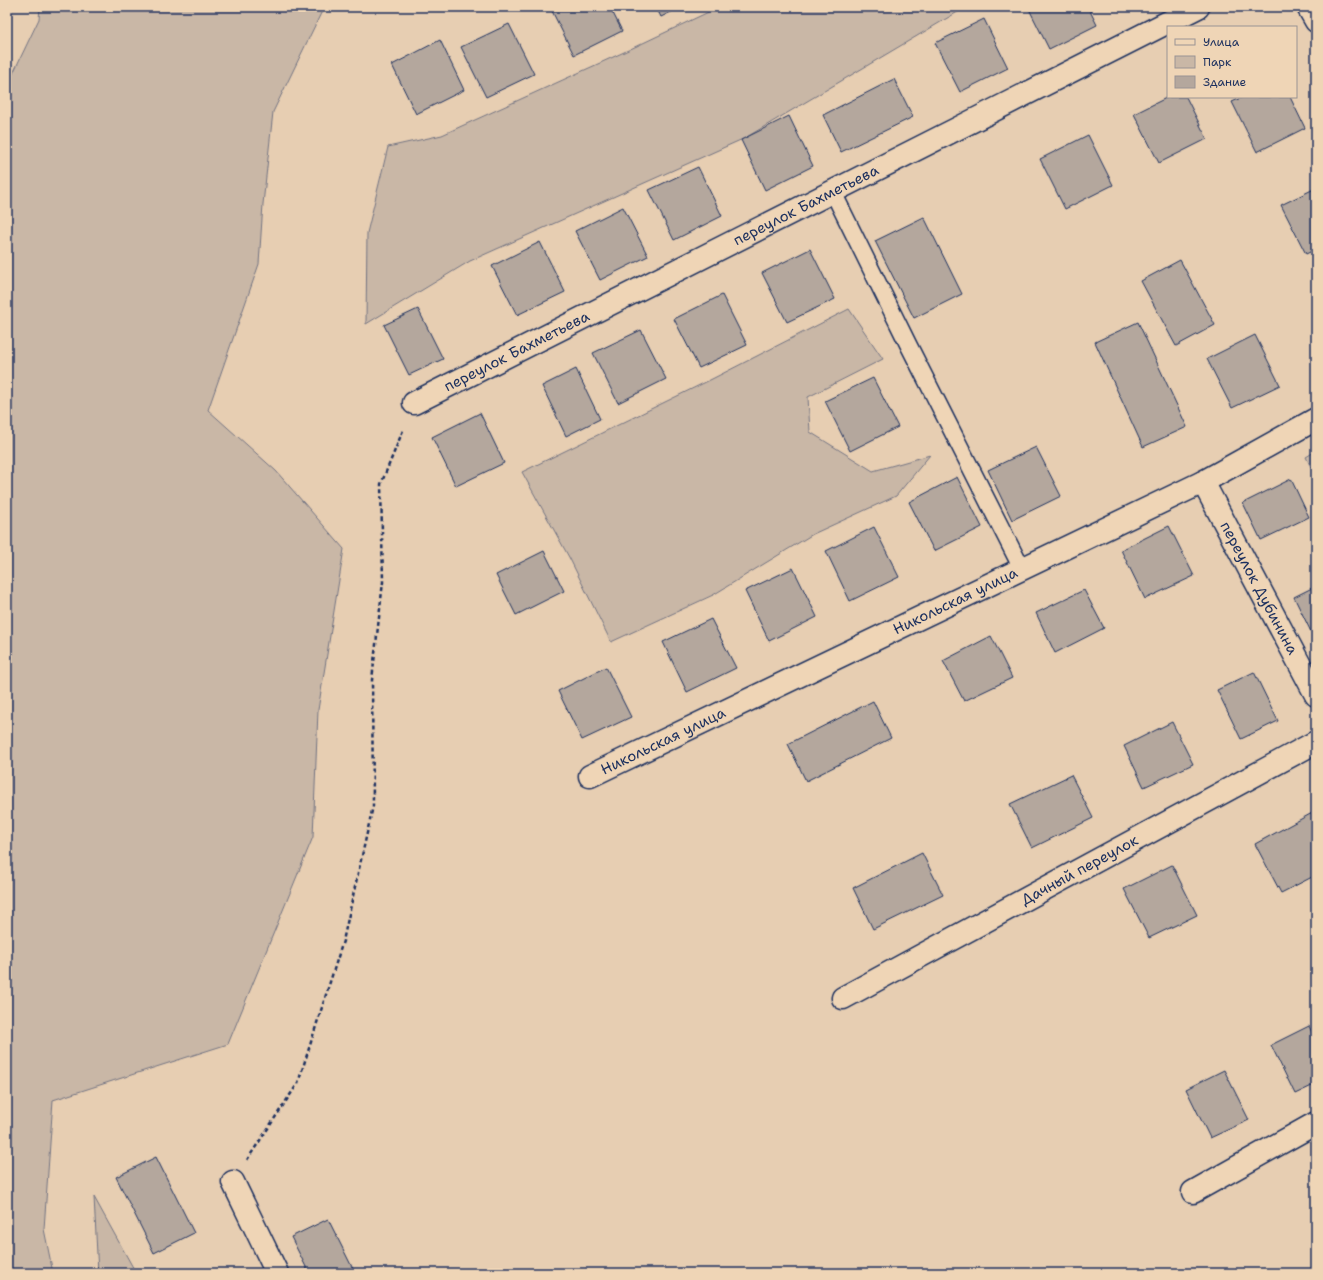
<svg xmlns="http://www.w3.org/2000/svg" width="1323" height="1280" viewBox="0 0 1323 1280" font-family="'Shantell Sans',sans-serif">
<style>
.green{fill:#c9b7a6;stroke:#727382}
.building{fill:#b4a79d;stroke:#1b2f5e}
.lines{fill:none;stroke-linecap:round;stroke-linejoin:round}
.service-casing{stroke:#1b2f5e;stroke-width:19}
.minor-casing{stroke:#1b2f5e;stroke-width:25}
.tertiary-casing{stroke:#1b2f5e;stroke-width:25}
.path{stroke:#1b2f5e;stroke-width:2.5;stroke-dasharray:4 3;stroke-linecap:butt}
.service{stroke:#efd5b6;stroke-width:16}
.minor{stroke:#efd5b6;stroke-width:22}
.tertiary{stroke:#efd5b6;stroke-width:22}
.labels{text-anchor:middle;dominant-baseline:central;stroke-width:3;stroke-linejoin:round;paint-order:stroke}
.street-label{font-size:15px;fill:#1b2f5e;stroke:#efd5b6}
</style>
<rect width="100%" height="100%" fill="#e7ceb2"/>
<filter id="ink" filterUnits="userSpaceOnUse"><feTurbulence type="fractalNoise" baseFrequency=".025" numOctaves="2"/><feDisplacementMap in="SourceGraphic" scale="8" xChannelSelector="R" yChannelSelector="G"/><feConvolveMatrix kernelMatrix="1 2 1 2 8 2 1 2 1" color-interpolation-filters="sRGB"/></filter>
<g filter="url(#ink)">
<g class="green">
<polygon points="40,7 324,7 273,112 263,204 259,264 208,410 276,471 344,549 318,710 313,837 228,1044 53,1100 44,1229 53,1273 7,1273 7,86 39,19"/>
<polygon points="719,7 966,7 745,138 470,261 366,324 367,233 388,147 442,135 622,53"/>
<polygon points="849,309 883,359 808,397 810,432 873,471 930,455 896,496 813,534 713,595 611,642 570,559 522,472 710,380"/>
<polygon points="1316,451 1316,477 1306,457"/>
<polygon points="94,1197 136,1273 98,1273"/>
</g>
<g class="building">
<polygon points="550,7 610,7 622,31 574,55"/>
<polygon points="656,7 681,7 661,17"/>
<polygon points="1028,7 1088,7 1097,25 1049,49"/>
<polygon points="984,19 1008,68 960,92 935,43"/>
<polygon points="509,24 534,74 486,97 461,47"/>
<polygon points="440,40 464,90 416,114 392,65"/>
<polygon points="894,79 913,117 841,152 823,115"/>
<polygon points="1168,97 1186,97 1207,139 1159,163 1134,114"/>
<polygon points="1243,97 1290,97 1305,128 1257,152 1232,102"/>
<polygon points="789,116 813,166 765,190 741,140"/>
<polygon points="1088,135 1113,185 1065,209 1040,159"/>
<polygon points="698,167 722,216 674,240 649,190"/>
<polygon points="1316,188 1316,249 1306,254 1281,205"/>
<polygon points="623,207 648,256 600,280 575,231"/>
<polygon points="924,217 962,294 914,318 875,241"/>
<polygon points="540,242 565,292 517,315 492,266"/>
<polygon points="810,249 835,299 787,322 762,273"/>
<polygon points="1180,260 1215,325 1176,346 1141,281"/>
<polygon points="722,295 747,345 699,368 674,319"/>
<polygon points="418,309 443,359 409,375 384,325"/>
<polygon points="1138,322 1187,427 1143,447 1095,342"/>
<polygon points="641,330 666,379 618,403 593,353"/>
<polygon points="1255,335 1280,385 1232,408 1207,359"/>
<polygon points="576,369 600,419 566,436 542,386"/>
<polygon points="873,378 898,427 850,451 825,401"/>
<polygon points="480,413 504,463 456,486 432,437"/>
<polygon points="1036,447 1061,496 1012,520 988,470"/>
<polygon points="957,477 982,527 934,551 909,502"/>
<polygon points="1291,479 1309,517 1261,540 1243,503"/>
<polygon points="1169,526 1194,576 1145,599 1121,550"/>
<polygon points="874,527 899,577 850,601 826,551"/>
<polygon points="544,551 564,591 516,615 496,575"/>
<polygon points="793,568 817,617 769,641 745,591"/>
<polygon points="1316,586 1316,642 1294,597"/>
<polygon points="1084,590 1104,628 1055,653 1036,613"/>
<polygon points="711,619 736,668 687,692 663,642"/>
<polygon points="991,636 1012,678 964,701 943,661"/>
<polygon points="606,667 631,717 582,740 558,691"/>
<polygon points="1254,672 1278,721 1241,739 1217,690"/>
<polygon points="873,701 891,738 806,781 788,744"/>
<polygon points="1172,722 1193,764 1144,787 1124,746"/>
<polygon points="1071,775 1093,818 1032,848 1010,804"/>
<polygon points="1314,812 1316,816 1316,875 1281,893 1255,844"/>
<polygon points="922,853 943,895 873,929 853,888"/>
<polygon points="1172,865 1197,915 1149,938 1124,889"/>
<polygon points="1309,1026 1316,1041 1316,1084 1295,1094 1271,1045"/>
<polygon points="1224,1070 1249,1120 1210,1138 1186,1089"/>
<polygon points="156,1157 194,1233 154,1253 116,1177"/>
<polygon points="328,1219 355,1273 309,1273 291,1237"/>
</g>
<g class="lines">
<g class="service-casing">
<polyline id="service" points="833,192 909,346 1022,569"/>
</g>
<g class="minor-casing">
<g id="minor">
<path id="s1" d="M414,403l784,-396"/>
<path id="s2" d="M1203,482l113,213"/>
<path id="s3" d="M590,776l613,-294 113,-63"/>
<path id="s4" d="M843,998l473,-256"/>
<polyline points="233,1182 277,1273"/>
<polyline points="1193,1192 1316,1123"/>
</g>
</g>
<g class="tertiary-casing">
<polyline id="tertiary" points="1308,7 1316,21"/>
</g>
<polyline class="path" points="247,1160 298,1083 343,941 373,806 372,680 383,582 381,484 404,428"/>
<use href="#service" class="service"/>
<use href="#minor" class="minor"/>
<use href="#tertiary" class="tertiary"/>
</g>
</g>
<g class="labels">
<g class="street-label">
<text stroke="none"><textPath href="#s1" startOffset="439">переулок Бахметьева</textPath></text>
<text stroke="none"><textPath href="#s1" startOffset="115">переулок Бахметьева</textPath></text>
<text stroke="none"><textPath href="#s2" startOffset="120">переулок Дубинина</textPath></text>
<text stroke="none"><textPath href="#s3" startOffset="405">Никольская улица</textPath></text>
<text stroke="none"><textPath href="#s3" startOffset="81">Никольская улица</textPath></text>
<text stroke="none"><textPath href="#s4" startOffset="269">Дачный переулок</textPath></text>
</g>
</g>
<rect width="1323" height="1280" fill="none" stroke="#efd5b6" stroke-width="24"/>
<rect x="12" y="12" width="1299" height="1256" fill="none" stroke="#1b2f5e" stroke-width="1.5" filter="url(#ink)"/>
<rect x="1167" y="26" width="130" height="72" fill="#efd5b6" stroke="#9a9393"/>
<rect x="1175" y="39" width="20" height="6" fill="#efd5b6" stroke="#9a9393"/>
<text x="1203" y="46" font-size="12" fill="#1b2f5e">Улица</text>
<rect x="1175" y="56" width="20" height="12" fill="#c9b7a6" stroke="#9a9393"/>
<text x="1203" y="66" font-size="12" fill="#1b2f5e">Парк</text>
<rect x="1175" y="76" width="20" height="12" fill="#b4a79d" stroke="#9a9393"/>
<text x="1203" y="86" font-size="12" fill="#1b2f5e">Здание</text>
</svg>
